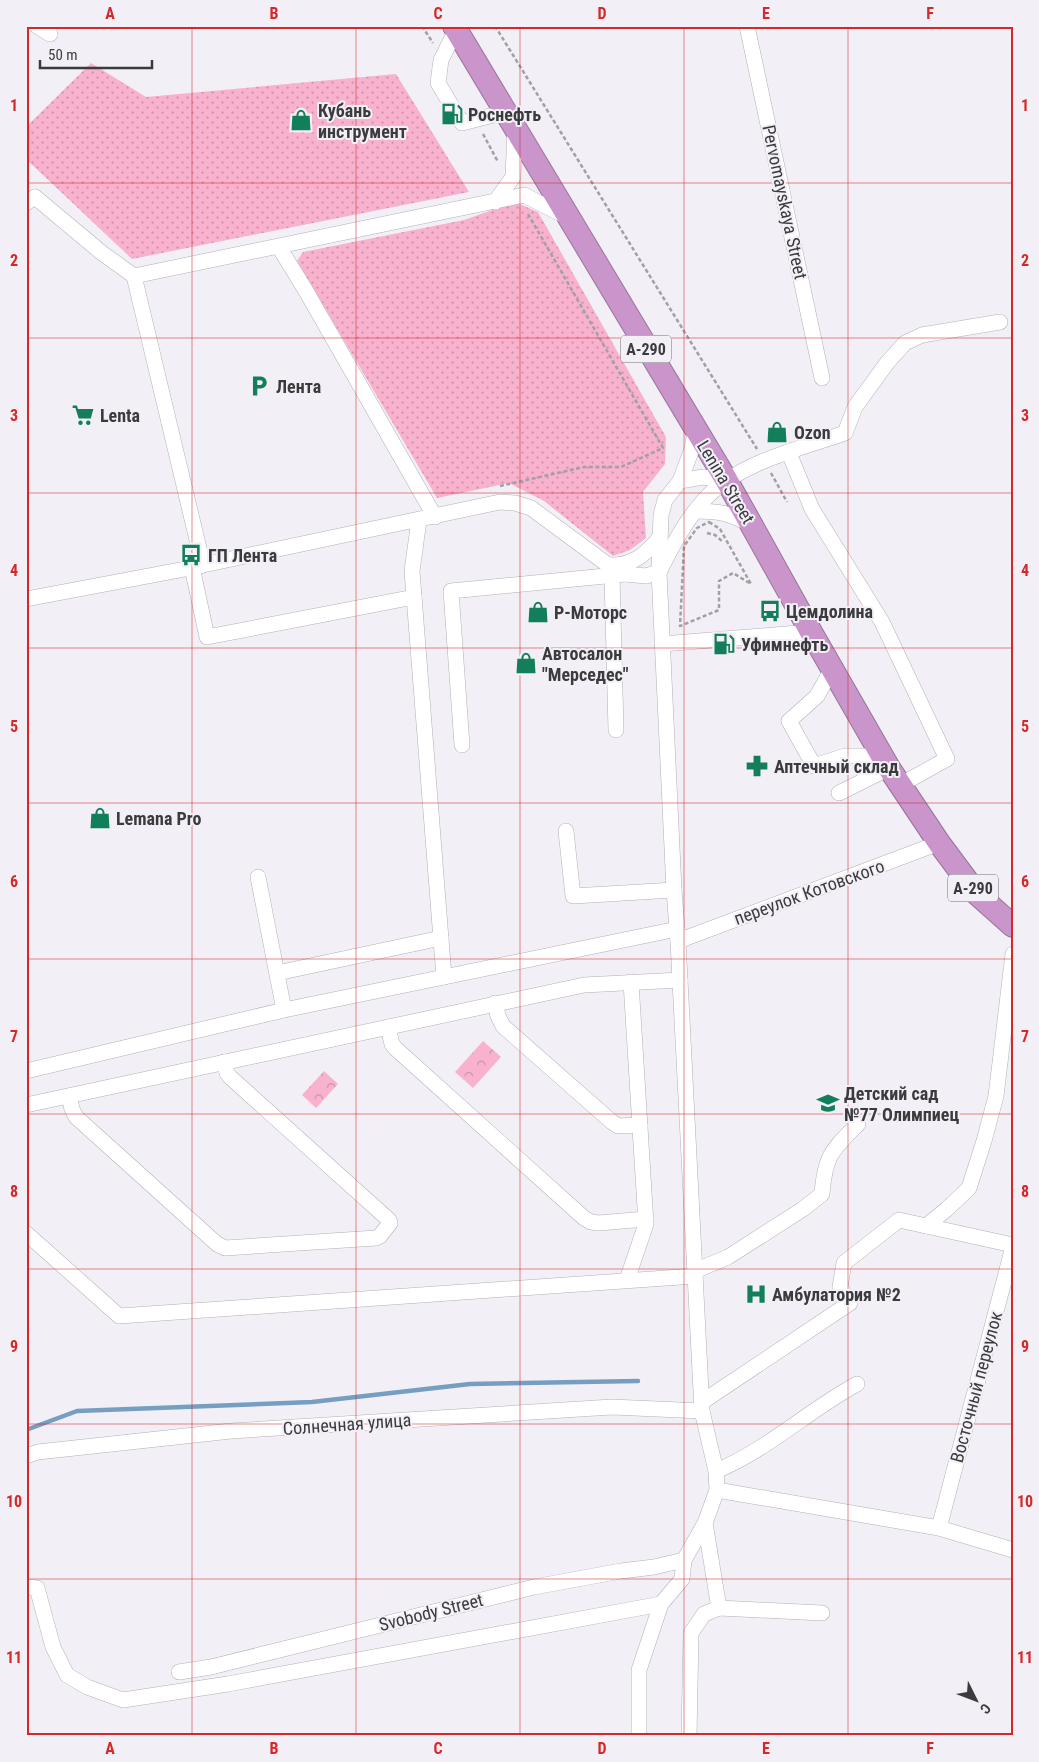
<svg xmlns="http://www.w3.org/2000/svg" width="1039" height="1762" viewBox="0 0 1039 1762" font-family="'Roboto Condensed',sans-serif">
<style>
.grass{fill:url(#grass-dots)}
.park{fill:url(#park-crowns)}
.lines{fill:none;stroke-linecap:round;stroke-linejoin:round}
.stream{stroke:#769ec1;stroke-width:4.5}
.minor-casing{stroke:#b2b0b6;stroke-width:16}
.highway-casing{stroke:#977598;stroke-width:24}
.path{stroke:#a1a0a4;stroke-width:2.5;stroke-dasharray:4 2.5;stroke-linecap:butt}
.minor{stroke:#fff;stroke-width:15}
.highway{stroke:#c995ca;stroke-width:22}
.grid{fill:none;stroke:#d62828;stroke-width:1;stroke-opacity:0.55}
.labels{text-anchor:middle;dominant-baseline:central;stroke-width:4;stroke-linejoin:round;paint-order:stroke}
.shield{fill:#f2f0f6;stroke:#727174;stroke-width:1}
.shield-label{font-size:16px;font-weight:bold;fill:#3b3a3c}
.poi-label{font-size:18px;font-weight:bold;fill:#3b3a3c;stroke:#f2f0f6;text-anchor:start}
.street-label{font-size:18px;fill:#3b3a3c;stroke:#f2f0f6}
.neatline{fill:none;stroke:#d62828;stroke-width:2}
.grid-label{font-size:16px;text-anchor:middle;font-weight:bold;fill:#d62828}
</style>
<defs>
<pattern id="grass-dots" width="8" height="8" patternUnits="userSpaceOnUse" patternTransform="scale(1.25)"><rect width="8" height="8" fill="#f8b2ce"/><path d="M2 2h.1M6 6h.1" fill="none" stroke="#ca92a8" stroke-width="1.8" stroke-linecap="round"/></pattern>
<pattern id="park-crowns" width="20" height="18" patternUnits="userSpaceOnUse" patternTransform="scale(1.25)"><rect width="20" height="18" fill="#f8b2ce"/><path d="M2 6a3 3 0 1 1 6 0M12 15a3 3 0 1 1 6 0" fill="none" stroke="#ca92a8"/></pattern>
</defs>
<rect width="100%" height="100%" fill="#f2f0f6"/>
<g class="grass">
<polygon points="91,63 146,97 396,74 469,192 132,259 26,159 26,127"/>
<polygon points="515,202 538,212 666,437 665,464 643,492 646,538 630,550 613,556 544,501 509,483 437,498 297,261 303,252 464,220"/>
</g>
<g class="park">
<polygon points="483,1041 501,1057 473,1088 455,1072"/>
<polygon points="324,1071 338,1084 316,1108 302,1095"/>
</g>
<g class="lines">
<polyline class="stream" points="26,1430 77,1411 312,1402 470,1384 638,1381"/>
<g class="minor-casing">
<g id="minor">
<polyline points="37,26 50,34"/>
<polyline points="747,26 822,378"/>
<polyline points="456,30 441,60 438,83 462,123 506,112"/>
<polyline points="495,202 513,177 515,129"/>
<polyline points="26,203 35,197 102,253 134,276"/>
<path d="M567,217l-43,-22 -390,81 69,289 297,-63 15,1 16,5 77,57 18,9 20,2 13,-4c13,-25 26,-51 45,-72 33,-37 95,-51 141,-67l10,-26 32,-44 18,-20 17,-8 78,-13"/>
<polyline points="279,247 306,291 435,517"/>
<polyline points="789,453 812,509 882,622 947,759 900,785"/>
<polyline points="680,481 692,449 695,431"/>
<path d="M695,511c24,0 34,2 55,13"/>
<polyline points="419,520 412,571 444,977"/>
<path d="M608,565c25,1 37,-10 52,-28"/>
<polyline points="192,567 207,637 414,597"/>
<polyline points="612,576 616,730"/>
<polyline points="26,599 201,566"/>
<polyline points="662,644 811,632"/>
<polyline points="832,669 817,696 789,721 814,766 845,756 882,756"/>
<polyline points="462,745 451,591 626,574"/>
<polyline points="839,793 889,768"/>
<polyline points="566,831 573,896 674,890"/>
<polyline points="258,877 284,1010"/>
<polyline points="678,941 939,843"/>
<polyline points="277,973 441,938"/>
<polyline points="495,1003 498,1016 503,1026 612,1122 618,1126 640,1125"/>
<polyline points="388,1027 392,1044 395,1048 584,1218 591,1222 599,1223 646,1219"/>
<polyline points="26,1071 284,1010 677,929"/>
<polyline points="69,1096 72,1109 76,1117 217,1244 225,1248 376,1238 380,1236 390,1223 389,1220 230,1077 227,1073 224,1062"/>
<polyline points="26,1105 584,985 680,980"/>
<polyline points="926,1226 947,1209 969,1188 984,1141 996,1096 1013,954"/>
<polyline points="26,1233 119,1316 695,1276"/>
<path d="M695,1271l33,-14 75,-48 19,-15c3,-39 10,-44 36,-70"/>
<polyline points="627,1280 646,1224 631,982"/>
<polyline points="702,1402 850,1303 840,1287 844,1263 899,1220 1013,1245"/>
<polyline points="26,1456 38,1452 231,1431 612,1407 702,1411"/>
<path d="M716,1471c51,-21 93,-61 141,-87"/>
<polyline points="717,1490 939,1528 1013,1550"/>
<polyline points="705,1523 719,1608"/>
<polyline points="939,1528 1013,1247"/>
<polyline points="26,1587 37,1588 53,1647 67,1675 87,1687 123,1700 228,1684 661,1604"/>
<polyline points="179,1672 211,1667 534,1587 621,1571 654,1567 684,1560"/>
<polyline points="639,1736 639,1670 661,1604 682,1579 684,1560 705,1523 717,1490 716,1471 702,1411 678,941 674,890 659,572 661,515 665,500 680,481 703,477 727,481"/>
<polyline points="689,1736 691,1633 704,1614 719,1608 822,1613"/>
</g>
</g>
<g class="highway-casing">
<polyline id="highway" points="454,26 727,481 811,632 889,768 939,843 977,894 1013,926"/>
</g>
<g class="path">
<polyline points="422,26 433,43"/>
<polyline points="495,26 757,449"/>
<polyline points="483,134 498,162"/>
<polyline points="771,473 787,502"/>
<polyline points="500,486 584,467 621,467 663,448 528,214"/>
<polygon points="709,522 720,529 751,584 733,573 719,581 719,610 680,626 684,546 697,528"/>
<polyline points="707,533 715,535 722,541"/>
</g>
<use href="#minor" class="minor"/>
<use href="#highway" class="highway"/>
</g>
<path class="grid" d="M192,26v1710M356,26v1710M520,26v1710M684,26v1710M848,26v1710M26,183h987M26,338h987M26,493h987M26,648h987M26,803h987M26,959h987M26,1114h987M26,1269h987M26,1424h987M26,1579h987"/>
<defs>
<g id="fuel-bare" transform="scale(1.725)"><path d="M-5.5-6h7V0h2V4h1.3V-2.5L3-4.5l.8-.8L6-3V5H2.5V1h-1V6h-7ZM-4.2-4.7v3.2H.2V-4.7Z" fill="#137f5a" stroke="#f2f0f6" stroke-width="2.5" paint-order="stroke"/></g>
<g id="shop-bare" transform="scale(1.725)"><path d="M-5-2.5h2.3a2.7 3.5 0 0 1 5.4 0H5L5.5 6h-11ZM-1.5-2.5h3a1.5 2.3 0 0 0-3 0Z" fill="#137f5a" stroke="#f2f0f6" stroke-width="2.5" paint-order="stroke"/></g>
<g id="parking-bare" transform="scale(1.725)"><path d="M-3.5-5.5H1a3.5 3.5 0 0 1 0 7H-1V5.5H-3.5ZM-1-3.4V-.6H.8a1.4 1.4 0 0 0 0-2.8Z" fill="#137f5a" stroke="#f2f0f6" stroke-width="2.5" paint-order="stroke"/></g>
<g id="supermarket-bare" transform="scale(1.725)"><path d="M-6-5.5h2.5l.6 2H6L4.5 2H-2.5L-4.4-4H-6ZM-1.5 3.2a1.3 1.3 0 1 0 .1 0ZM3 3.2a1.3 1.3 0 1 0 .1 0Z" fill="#137f5a" stroke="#f2f0f6" stroke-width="2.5" paint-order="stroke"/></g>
<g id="bus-bare" transform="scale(1.725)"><path d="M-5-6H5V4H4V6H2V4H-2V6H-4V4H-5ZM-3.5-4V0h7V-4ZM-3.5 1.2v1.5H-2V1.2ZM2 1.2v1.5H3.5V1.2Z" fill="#137f5a" stroke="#f2f0f6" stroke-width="2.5" paint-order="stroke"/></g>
<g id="pharmacy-bare" transform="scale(1.725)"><path d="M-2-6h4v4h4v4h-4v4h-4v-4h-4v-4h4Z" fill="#137f5a" stroke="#f2f0f6" stroke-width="2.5" paint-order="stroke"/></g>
<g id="school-bare" transform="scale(1.725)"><path d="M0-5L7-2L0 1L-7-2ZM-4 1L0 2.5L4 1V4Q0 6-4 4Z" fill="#137f5a" stroke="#f2f0f6" stroke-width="2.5" paint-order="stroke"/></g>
<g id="hospital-bare" transform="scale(1.725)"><path d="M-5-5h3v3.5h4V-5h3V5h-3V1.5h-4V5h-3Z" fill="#137f5a" stroke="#f2f0f6" stroke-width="2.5" paint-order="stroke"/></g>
</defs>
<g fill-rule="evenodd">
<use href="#fuel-bare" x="452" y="114"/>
<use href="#shop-bare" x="301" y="120"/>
<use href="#parking-bare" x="259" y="386"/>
<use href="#supermarket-bare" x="83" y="415"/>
<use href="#shop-bare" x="777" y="432"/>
<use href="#bus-bare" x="191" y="555"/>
<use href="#bus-bare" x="770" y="611"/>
<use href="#shop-bare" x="538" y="612"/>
<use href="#fuel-bare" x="724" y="644"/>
<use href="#shop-bare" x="526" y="663"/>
<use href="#pharmacy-bare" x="757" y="766"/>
<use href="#shop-bare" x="100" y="818"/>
<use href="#school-bare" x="828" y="1103"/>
<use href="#hospital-bare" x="756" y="1294"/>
</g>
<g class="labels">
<g class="shield">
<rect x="621" y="335.5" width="50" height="27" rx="4"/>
<rect x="948" y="874.5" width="50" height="27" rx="4"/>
</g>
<g class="shield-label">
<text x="646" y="349">А-290</text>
<text x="973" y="888">А-290</text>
</g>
<g class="poi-label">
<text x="318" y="110">Кубань<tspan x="318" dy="21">инструмент</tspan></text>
<text x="468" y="114">Роснефть</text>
<text x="276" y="386">Лента</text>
<text x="100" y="415">Lenta</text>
<text x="794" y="432">Ozon</text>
<text x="208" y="555">ГП Лента</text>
<text x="786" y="611">Цемдолина</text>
<text x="554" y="612">Р-Моторс</text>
<text x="741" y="644">Уфимнефть</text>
<text x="542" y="653">Автосалон<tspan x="542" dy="21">"Мерседес"</tspan></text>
<text x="774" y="766">Аптечный склад</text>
<text x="116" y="818">Lemana Pro</text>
<text x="844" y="1093">Детский сад<tspan x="844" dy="21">№77 Олимпиец</tspan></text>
<text x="772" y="1294">Амбулатория №2</text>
</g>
<g class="street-label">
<text transform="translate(785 202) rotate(78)">Pervomayskaya Street</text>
<text transform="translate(726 482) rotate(59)">Lenina Street</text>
<text transform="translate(809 892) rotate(-20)">переулок Котовского</text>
<text transform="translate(976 1387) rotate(-75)">Восточный переулок</text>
<text transform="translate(347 1424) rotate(-4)">Солнечная улица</text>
<text transform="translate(431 1612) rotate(-14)">Svobody Street</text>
</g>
</g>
<rect width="1039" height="1762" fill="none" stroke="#f2f0f6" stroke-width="55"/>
<g transform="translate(976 1700) rotate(132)" stroke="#f2f0f6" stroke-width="4" paint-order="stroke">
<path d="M0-4L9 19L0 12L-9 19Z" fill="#3b3a3c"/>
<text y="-8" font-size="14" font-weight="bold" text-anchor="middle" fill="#3b3a3c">С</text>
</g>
<path d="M40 60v8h112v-8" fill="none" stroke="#3b3a3c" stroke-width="2.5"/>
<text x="48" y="60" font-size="15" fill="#3b3a3c" stroke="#f2f0f6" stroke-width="4" paint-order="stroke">50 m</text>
<rect x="28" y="28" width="984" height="1706" class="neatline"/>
<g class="grid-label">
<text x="110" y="19">A</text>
<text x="274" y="19">B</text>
<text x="438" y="19">C</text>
<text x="602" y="19">D</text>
<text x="766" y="19">E</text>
<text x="930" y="19">F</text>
<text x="14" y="111">1</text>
<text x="1025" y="111">1</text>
<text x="14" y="266">2</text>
<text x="1025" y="266">2</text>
<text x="14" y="421">3</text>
<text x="1025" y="421">3</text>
<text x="14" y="576">4</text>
<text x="1025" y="576">4</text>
<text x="14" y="732">5</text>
<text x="1025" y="732">5</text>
<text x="14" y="887">6</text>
<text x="1025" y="887">6</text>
<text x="14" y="1042">7</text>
<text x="1025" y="1042">7</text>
<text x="14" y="1197">8</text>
<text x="1025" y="1197">8</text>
<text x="14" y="1352">9</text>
<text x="1025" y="1352">9</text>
<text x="14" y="1507">10</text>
<text x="1025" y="1507">10</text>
<text x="14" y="1663">11</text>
<text x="1025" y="1663">11</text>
<text x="110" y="1754">A</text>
<text x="274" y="1754">B</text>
<text x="438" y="1754">C</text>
<text x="602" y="1754">D</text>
<text x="766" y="1754">E</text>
<text x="930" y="1754">F</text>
</g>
</svg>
